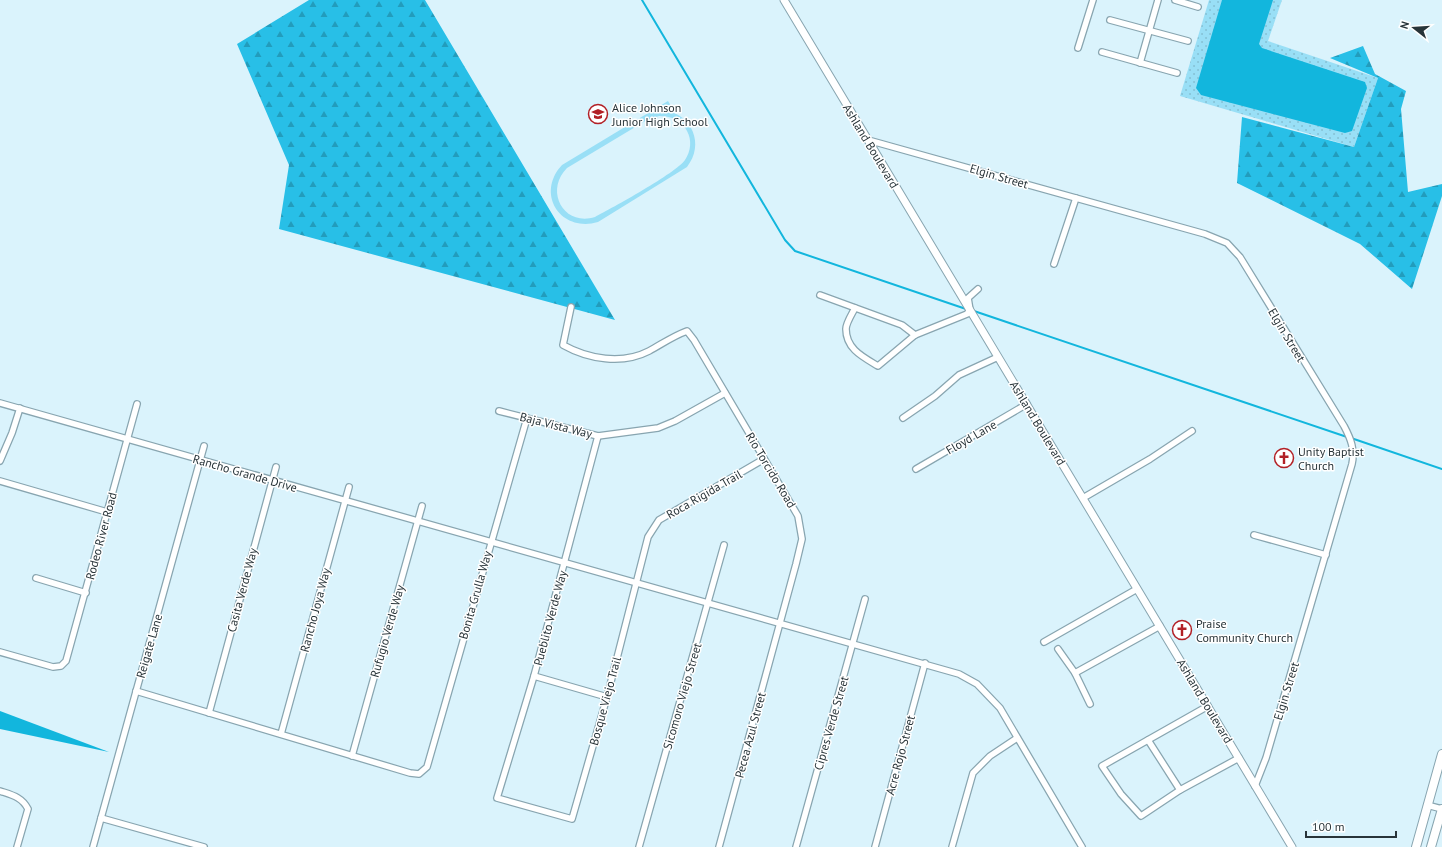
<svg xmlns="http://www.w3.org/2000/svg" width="1442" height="847" viewBox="0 0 1442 847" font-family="'PT Sans',sans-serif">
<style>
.grass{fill:url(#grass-dots)}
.forest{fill:url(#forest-firs)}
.green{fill:#99dff6;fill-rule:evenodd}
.water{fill:#12b6dd}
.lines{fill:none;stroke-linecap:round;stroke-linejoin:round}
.stream{stroke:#12b6dd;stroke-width:2}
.minor-casing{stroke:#88a5b0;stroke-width:8}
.tertiary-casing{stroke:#88a5b0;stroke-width:9}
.secondary-casing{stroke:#88a5b0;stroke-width:10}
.minor{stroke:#fff;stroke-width:5.5}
.tertiary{stroke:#fff;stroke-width:7}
.secondary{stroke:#fff;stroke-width:8}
.labels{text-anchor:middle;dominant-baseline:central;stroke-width:3;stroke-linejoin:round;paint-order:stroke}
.poi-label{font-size:12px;fill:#283439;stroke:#fff;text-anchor:start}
.street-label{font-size:12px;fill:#283439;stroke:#fff}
</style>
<defs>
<pattern id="grass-dots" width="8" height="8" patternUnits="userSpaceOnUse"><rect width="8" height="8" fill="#99dff6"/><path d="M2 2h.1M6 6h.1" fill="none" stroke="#84c0d4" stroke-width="1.8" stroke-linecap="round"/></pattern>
<pattern id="forest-firs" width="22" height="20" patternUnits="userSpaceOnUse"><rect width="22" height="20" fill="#28bfe7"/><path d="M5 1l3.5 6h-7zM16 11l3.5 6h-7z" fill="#229cbc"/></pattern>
</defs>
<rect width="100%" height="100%" fill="#daf3fc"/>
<polygon class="grass" points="1209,0 1282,0 1268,41 1378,78 1354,147 1180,96"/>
<g class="forest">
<polygon points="309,0 425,0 615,320 279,229 289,165 237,44"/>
<polygon points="1363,46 1375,74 1406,91 1401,109 1408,192 1442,184 1442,196 1412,289 1360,244 1237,183 1242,117 1354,147 1378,78 1330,58"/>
</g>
<path class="green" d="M668,101l3,5 -6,4c27,5 40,34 22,57l-89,55c-37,11 -63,-28 -36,-57zM659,116c11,0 23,4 28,15 5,9 4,20 -2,29 -9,13 -73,48 -90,57 -31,10 -51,-26 -28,-49l80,-48z"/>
<g class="water">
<polygon points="1222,0 1273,0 1259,44 1262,48 1365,82 1367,88 1352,131 1345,133 1201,95 1196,88"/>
<polygon points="0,711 109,752 0,729"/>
</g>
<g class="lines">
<g class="stream">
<polyline points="642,0 785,240 795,251 966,309"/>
<polyline points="974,311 1347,437"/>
<polyline points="1351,438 1442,469"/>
</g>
<g class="minor-casing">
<g id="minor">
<polyline points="1175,0 1198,7"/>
<polyline points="1110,20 1188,41"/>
<polyline points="1078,48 1093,0"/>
<polyline points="1102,52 1177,73"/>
<polyline points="1140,63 1158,0"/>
<path d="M868,140l337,94 22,9 13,14 104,169c7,13 11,24 8,38l-86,294 -11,28"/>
<polyline points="1054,264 1076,198"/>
<polyline points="820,295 902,325 915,335"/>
<path d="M571,307l-8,38c25,14 59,20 86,6 13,-7 24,-15 38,-20l7,9 104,176 4,23 -6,25 -77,283"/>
<path d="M855,308c-3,6 -9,15 -9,21 0,20 17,28 32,37l37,-31 52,-21 3,-4 -2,-12 10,-9"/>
<polyline points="0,403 959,674 977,684 1000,708 1082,847"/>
<polyline points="499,411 598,436 658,428 675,421 725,393"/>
<polyline points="903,418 935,396 959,375 998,357"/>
<polyline points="598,436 534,676 497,798 572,819 607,697 648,537 659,520 764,459"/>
<polyline points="0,461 12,433 20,408"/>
<polyline points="916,469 1027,404"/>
<polyline points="0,481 107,512"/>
<polyline points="1083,498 1150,459 1192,431"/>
<polyline points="1254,535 1326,555"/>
<polyline points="36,578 86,593"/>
<polyline points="1044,642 1137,589"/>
<polyline points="1058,649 1075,673 1090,704"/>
<polyline points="0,652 53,667 61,666 66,661 137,404"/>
<polyline points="1075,673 1160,626"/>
<polyline points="534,676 607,697"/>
<polyline points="136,691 410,773 419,774 427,767 527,418"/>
<polyline points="1208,706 1102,766 1121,794 1141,816 1180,790 1239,758"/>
<polyline points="209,713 276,467"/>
<polyline points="281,734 349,487"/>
<polyline points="1148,740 1180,790"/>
<polyline points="352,756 422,506"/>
<path d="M0,791c12,4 22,6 28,18l-11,38"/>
<polyline points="1427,805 1442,809"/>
<polyline points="101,818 204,847"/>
<polyline points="93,847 204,446"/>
<polyline points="639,847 724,545"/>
<polyline points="796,847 865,599"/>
<polyline points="875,847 925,663"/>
<polyline points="952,847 973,773 990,756 1017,738"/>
</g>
</g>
<g class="tertiary-casing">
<polyline id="tertiary" points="784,0 1292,847"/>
</g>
<g class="secondary-casing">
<g id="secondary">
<polyline points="1416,847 1442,754"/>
<polyline points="1431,847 1442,809"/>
</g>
</g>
<use href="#minor" class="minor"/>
<use href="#tertiary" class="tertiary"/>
<use href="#secondary" class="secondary"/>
</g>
<defs>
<g id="school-ring" transform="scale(1)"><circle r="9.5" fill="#fff" stroke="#b22026" stroke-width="1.5"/><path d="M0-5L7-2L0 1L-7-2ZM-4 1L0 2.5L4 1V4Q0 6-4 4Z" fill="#b22026"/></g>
<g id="church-ring" transform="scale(1)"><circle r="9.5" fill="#fff" stroke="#b22026" stroke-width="1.5"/><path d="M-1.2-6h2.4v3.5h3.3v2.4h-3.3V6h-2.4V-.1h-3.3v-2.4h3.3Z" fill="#b22026"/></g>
</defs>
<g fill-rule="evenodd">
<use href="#school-ring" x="598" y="114"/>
<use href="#church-ring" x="1284" y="458"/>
<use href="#church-ring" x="1182" y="630"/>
</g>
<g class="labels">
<g class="poi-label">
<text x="612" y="107">Alice Johnson<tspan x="612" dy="14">Junior High School</tspan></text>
<text x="1298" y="451">Unity Baptist<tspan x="1298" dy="14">Church</tspan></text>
<text x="1196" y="623">Praise<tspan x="1196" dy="14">Community Church</tspan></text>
</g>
<g class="street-label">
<text transform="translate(871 146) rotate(59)">Ashland Boulevard</text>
<text transform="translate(999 176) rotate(16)">Elgin Street</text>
<text transform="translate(1287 335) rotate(59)">Elgin Street</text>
<text transform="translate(1038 423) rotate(59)">Ashland Boulevard</text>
<text transform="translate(556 425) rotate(14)">Baja Vista Way</text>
<text transform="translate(971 437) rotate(-30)">Floyd Lane</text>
<text transform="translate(771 470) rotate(59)">Rio Torcido Road</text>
<text transform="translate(245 473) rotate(16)">Rancho Grande Drive</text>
<text transform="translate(704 494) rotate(-30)">Roca Rigida Trail</text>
<text transform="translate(101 536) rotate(-75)">Rodeo River Road</text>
<text transform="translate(242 590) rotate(-75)">Casita Verde Way</text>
<text transform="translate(475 595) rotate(-74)">Bonita Grulla Way</text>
<text transform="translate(315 610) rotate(-75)">Rancho Joya Way</text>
<text transform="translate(550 618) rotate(-75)">Pueblito Verde Way</text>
<text transform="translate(387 631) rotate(-74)">Rufugio Verde Way</text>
<text transform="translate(149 646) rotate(-74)">Reigate Lane</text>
<text transform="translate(1286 691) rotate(-73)">Elgin Street</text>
<text transform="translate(682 696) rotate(-74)">Sicomoro Viejo Street</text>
<text transform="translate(605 701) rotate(-75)">Bosque Viejo Trail</text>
<text transform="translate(1205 701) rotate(59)">Ashland Boulevard</text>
<text transform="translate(831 723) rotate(-74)">Cipres Verde Street</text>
<text transform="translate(750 735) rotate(-75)">Pecea Azul Street</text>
<text transform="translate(900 755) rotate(-75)">Acre Rojo Street</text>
</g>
</g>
<g transform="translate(1414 28) rotate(287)" stroke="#ffffff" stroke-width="3" paint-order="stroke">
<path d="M0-3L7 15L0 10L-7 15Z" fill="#283439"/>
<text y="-6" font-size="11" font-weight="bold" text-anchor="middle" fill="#283439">N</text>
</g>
<path d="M1306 831v6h90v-6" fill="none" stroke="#283439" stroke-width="2"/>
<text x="1312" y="831" font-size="12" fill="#283439" stroke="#ffffff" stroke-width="3" paint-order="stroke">100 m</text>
</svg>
